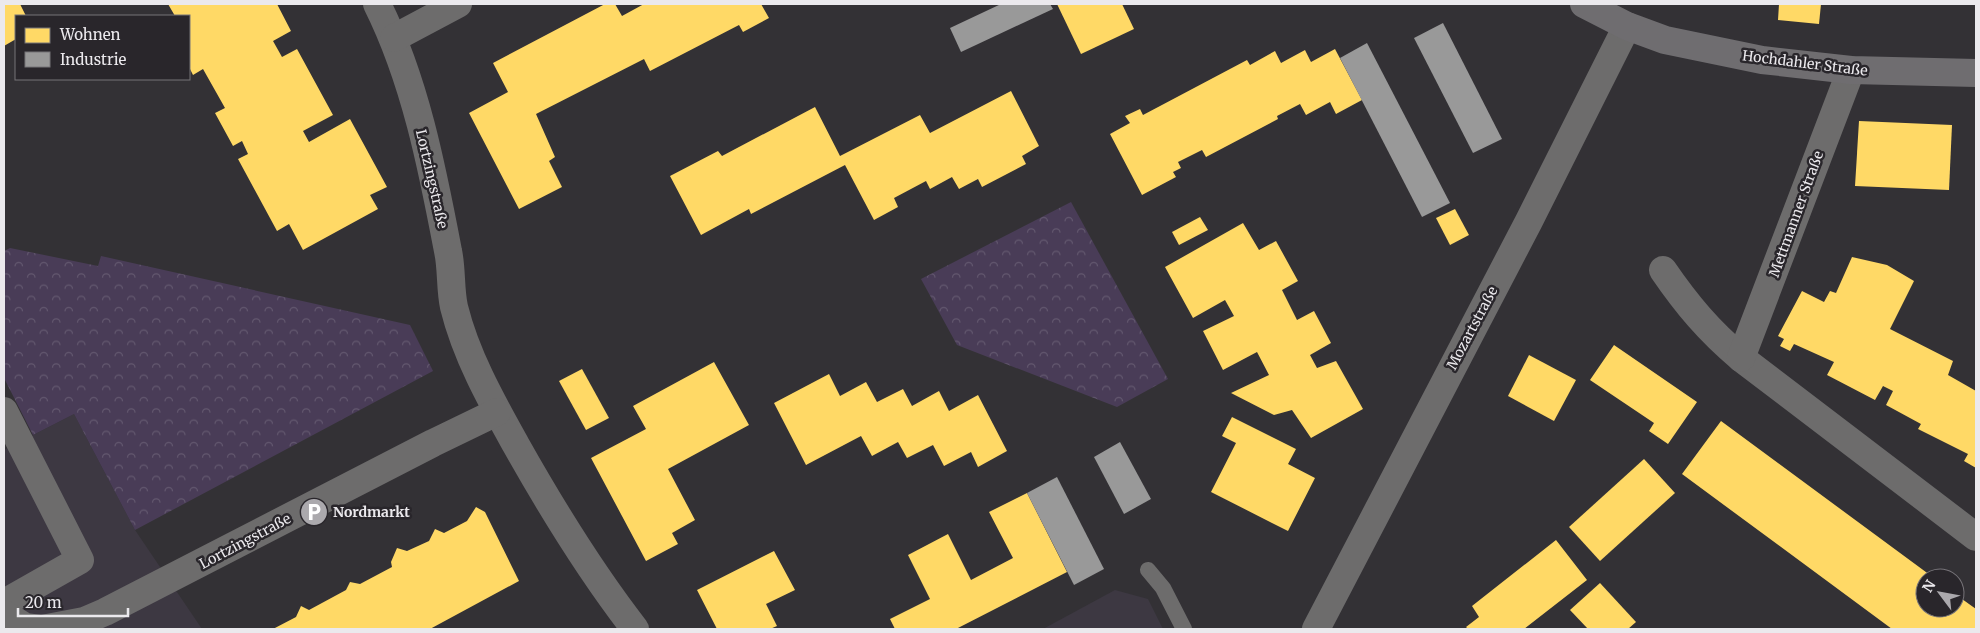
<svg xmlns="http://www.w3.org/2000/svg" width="1980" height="633" viewBox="0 0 1980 633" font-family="Merriweather,serif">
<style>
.built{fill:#3d3842}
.park{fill:url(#park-crowns)}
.homes{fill:#ffd966}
.industry{fill:#999}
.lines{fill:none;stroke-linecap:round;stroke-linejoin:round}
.lane{stroke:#6d6c6c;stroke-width:16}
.street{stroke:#6d6c6c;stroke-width:28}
.secondary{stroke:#6f6d70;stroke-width:28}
.labels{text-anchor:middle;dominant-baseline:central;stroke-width:5;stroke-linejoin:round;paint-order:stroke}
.street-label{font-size:14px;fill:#ebe9ed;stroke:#29262b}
.poi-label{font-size:14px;font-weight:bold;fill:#ebe9ed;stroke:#29262b;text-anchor:start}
</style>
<defs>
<pattern id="park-crowns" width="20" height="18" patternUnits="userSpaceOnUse" patternTransform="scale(1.25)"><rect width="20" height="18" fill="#493c57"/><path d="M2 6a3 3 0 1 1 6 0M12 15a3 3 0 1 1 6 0" fill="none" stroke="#63586f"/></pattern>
</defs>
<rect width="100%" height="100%" fill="#333135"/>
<g class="built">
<polygon points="74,414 135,530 202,629 4,629 4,450"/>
<polygon points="1115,590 1148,599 1163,629 1043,629"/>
</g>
<g class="park">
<polygon points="1071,202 1168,379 1117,407 957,345 921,279"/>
<polygon points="10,248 98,266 101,256 410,325 433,371 135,530 74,414 33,435 4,378 4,251"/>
</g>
<g class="homes">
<polygon points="4,4 20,4 26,16 16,16 16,39 4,46"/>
<polygon points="168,4 277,4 291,31 273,41 282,57 297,49 333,115 303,131 309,142 350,119 387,187 370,195 378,209 303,250 289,224 277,231 238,159 248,154 242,141 233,146 215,113 225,108 203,69 193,75 189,67 189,16 175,16"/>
<polygon points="605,4 615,4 622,16 644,4 761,4 769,18 743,32 739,25 650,71 644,59 536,114 555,157 549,161 562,187 519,209 469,113 508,92 493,63"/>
<polygon points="1057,4 1122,4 1134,29 1081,54"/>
<polygon points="1779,4 1821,4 1819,24 1778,20"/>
<polygon points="1335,49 1362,100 1336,114 1330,102 1306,115 1300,104 1277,116 1278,119 1206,157 1202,150 1178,162 1181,168 1173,172 1176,177 1142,195 1110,134 1130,123 1125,116 1140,109 1143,115 1247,60 1250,65 1275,51 1281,63 1305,50 1311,62"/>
<polygon points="1011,91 1039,146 1022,156 1026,164 982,187 978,179 959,189 952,177 930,189 926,181 894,198 898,207 874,220 845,165 751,214 749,209 701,235 670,176 718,151 722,156 815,107 840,156 920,115 930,133"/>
<polygon points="1859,121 1952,125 1949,190 1855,186"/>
<polygon points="1455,209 1469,235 1450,245 1436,218"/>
<polygon points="1200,217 1208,230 1179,245 1172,232"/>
<polygon points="1243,223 1259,250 1276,241 1298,281 1282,290 1297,320 1314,311 1331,343 1310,355 1317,368 1336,361 1363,409 1311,438 1292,410 1274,415 1231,393 1269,375 1257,352 1223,370 1203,331 1234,316 1225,300 1193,318 1165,267"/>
<polygon points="1852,257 1887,265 1914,281 1890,329 1953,361 1948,375 1976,391 1976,468 1964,461 1968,454 1918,429 1921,424 1886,405 1893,391 1883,386 1875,400 1827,375 1834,362 1794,344 1790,351 1780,346 1784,339 1778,336 1802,291 1824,302 1830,291 1836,293"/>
<polygon points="1614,345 1697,402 1668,444 1649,431 1654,423 1590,380"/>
<polygon points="1529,355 1576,380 1554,421 1508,396"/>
<polygon points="714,362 749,425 668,469 695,520 672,533 678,544 646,561 591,458 646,429 633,406"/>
<polygon points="582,369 609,418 586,430 559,381"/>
<polygon points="829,374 840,396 866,382 877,402 903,389 912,406 939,391 949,411 978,395 1007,451 978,467 971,452 944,466 933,445 907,458 898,442 872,456 861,436 806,465 774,403"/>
<polygon points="1232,417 1296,449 1288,464 1315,478 1288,531 1211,492 1236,443 1222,436"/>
<polygon points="1721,421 1934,578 1925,578 1925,608 1955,608 1955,594 1976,609 1976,629 1892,629 1682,474"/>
<polygon points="1644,459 1675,493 1600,561 1569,527"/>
<polygon points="1027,493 1067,572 956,629 895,629 890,619 930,599 908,555 948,534 971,580 1013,558 989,512"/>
<polygon points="476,507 485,512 519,581 430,629 273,629 296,617 301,606 309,610 346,590 350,582 360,584 392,567 391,562 397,548 407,551 429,541 435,529 444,533 467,521"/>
<polygon points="1556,540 1587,580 1524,629 1468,629 1466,627 1479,617 1472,606"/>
<polygon points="774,551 795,590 766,604 777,626 770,629 717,629 697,590"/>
<polygon points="1600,583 1636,622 1628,629 1588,629 1570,610"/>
</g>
<g class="industry">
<polygon points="1001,4 1050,4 1053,9 961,52 950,28"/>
<polygon points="1443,23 1502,139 1473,153 1414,38"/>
<polygon points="1367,43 1450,203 1422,217 1340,58"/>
<polygon points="1120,442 1151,499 1124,514 1094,457"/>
<polygon points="1057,477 1104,569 1074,585 1027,493"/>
</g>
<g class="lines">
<polyline class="lane" points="1148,570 1163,588 1184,629"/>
<g class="street">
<path d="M377,4c38,76 55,163 71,247 4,18 2,38 6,56 12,49 38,95 62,138 36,64 74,126 119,184"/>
<polyline points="394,38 458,4"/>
<path d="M1663,270c24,35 46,61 78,88l235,179"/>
<polyline points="1741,358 1851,70"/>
<polyline points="4,411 80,560 4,603"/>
<polyline points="4,614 25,627 40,629"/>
<polyline points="42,629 84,621 105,612 433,443 497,412"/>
<polyline points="1316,629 1529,221 1627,26"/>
</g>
<polyline class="secondary" points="1584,4 1627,26 1665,40 1762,60 1851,70 1976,73"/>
</g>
<defs>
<g id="parking-disc" transform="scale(1.4375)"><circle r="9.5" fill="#aba9ad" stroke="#29262b"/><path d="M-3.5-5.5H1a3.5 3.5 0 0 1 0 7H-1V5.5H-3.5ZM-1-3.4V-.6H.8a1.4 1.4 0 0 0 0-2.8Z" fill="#fff"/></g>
</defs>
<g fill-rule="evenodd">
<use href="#parking-disc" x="314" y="512"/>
</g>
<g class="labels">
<g class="street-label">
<text transform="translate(1805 63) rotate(7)">Hochdahler Straße</text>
<text transform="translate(432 179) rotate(77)">Lortzingstraße</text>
<text transform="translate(1796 214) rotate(-70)">Mettmanner Straße</text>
<text transform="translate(1472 328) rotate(-62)">Mozartstraße</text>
<text transform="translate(245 541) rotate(-28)">Lortzingstraße</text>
</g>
<g class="poi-label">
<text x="333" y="512">Nordmarkt</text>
</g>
</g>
<rect width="1980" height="633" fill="none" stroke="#ebe9ed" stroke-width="10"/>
<rect x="15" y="15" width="175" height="65" fill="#29262b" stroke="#777479"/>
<rect x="25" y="28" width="25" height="15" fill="#ffd966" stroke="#777479"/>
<text x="60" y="40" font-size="15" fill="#ebe9ed">Wohnen</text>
<rect x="25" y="52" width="25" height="15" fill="#999999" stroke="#777479"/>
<text x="60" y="65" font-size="15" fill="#ebe9ed">Industrie</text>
<g transform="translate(1940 593) rotate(302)"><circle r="24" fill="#29262b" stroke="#777479"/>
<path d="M0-4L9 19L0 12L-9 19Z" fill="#aba9ad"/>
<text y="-8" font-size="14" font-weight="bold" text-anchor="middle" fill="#ebe9ed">N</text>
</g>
<path d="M18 608v8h110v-8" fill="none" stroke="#ebe9ed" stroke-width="2.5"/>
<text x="25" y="608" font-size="15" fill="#ebe9ed" stroke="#29262b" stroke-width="4" paint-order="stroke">20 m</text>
</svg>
